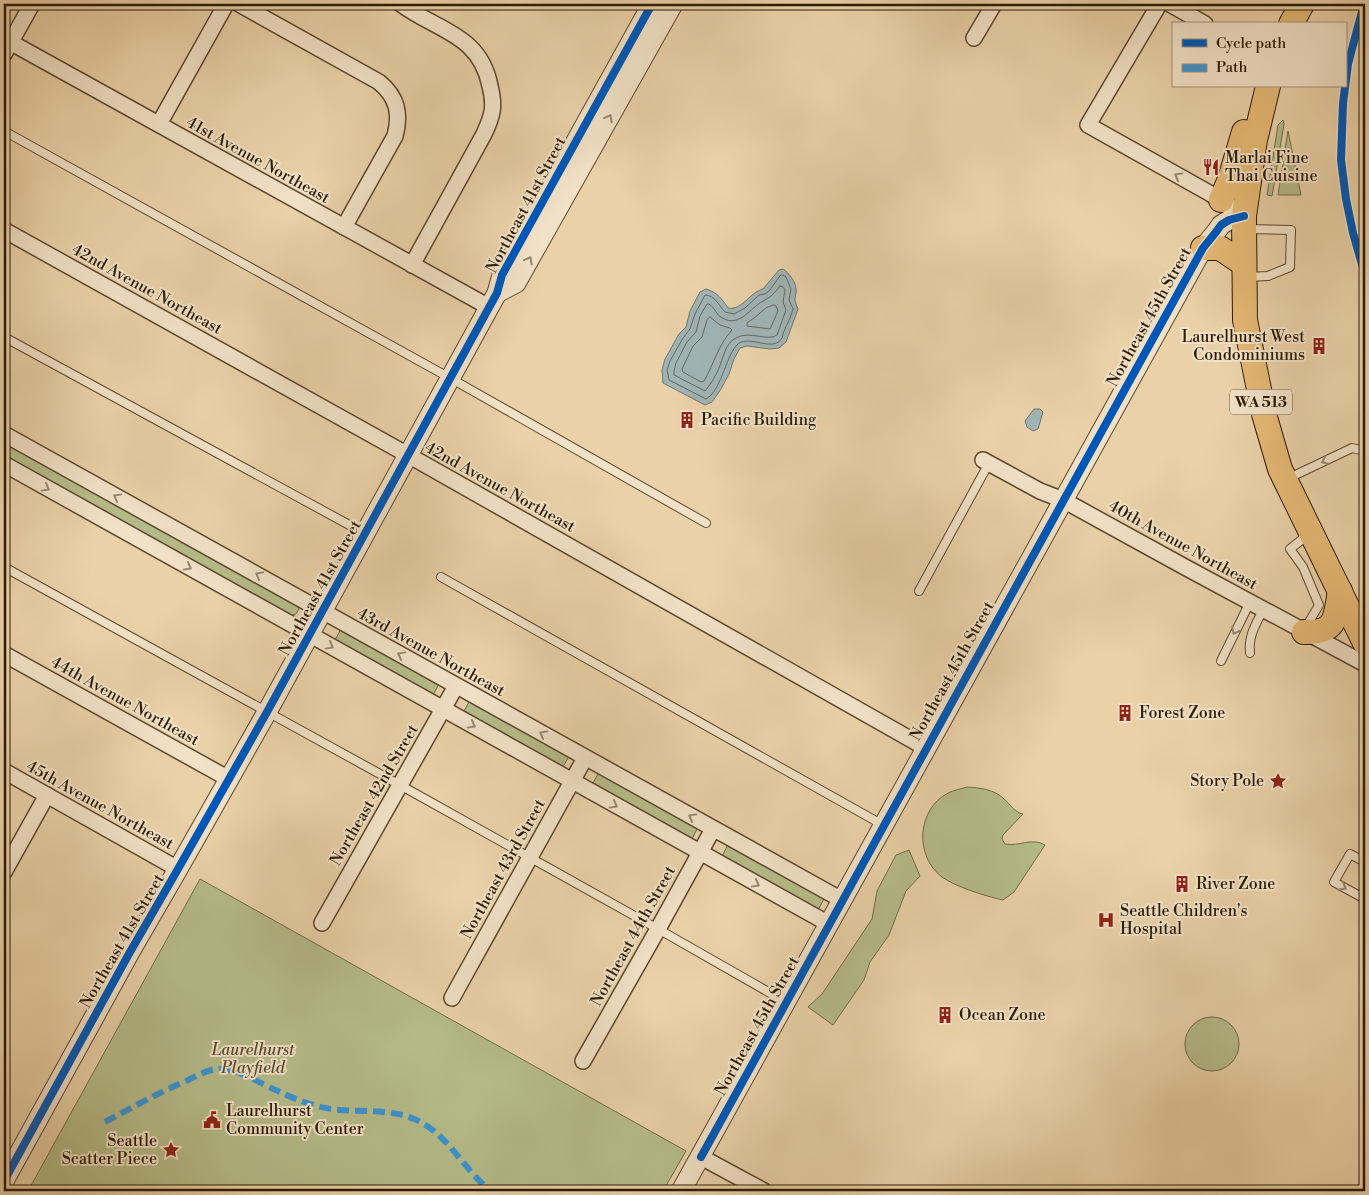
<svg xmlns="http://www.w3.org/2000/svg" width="1369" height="1195" viewBox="0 0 1369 1195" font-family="'Libre Bodoni',serif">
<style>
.green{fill:#b5bc89;stroke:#706c48}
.water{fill:#9fb4b5;stroke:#71776f}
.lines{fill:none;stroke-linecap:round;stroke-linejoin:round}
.shore{stroke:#66685e;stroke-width:1}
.service-casing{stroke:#5c482f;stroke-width:10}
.minor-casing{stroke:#5c482f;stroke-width:18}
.tertiary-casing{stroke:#5c482f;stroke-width:21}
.primary-casing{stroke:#2c1b07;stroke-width:26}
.service{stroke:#f1e1c6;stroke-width:8}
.minor{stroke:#f1e1c6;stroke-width:15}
.tertiary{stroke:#f1e1c6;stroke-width:19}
.primary{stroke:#e5b874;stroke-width:24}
.quiet{stroke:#3c94d1;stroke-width:6;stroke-dasharray:12 6;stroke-linecap:butt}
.cycleway-casing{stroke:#f1e1c6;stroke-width:11}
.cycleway{stroke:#0057b8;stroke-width:8}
.oneway{stroke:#988870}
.labels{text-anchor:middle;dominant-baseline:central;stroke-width:4;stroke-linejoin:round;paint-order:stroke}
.shield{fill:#f1e1c6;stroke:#675640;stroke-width:1}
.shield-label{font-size:15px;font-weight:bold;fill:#2c1b07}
.poi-label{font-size:16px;fill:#2c1b07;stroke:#f1e1c6;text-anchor:start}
.street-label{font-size:16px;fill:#2c1b07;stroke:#f1e1c6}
.park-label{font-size:16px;font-style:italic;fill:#554b2e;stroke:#f1e1c6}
</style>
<rect width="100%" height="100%" fill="#ead1a8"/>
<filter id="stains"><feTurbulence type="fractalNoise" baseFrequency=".004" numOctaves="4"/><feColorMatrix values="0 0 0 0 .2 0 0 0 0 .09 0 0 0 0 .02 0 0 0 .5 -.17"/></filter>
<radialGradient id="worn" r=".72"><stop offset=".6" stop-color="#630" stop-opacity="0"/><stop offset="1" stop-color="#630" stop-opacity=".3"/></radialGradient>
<g class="green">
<polygon points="1283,120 1284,124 1272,196 1267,195 1278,125"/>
<polygon points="1288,131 1301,195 1278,195"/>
<polygon points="4,440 295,602 299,609 296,614 288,616 4,457"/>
<polygon points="341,629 439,684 433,695 335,640"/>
<polygon points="470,700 569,756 563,767 464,711"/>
<polygon points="599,772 698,827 692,839 593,783"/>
<path d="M967,787c13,1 27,2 37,12 7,6 10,13 19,15l-20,21 -1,4 3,5c14,3 27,-7 40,1l-31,47 -11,8c-18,-4 -47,-13 -61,-23 -28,-21 -25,-68 6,-84 6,-3 13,-4 19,-6z"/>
<polygon points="729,843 825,897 818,910 722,856"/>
<polygon points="909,850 920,876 906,891 889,935 870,962 864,980 833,1025 808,1007 822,994 872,919 877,891 896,855"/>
<polygon points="200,879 686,1151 663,1191 28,1191"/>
<circle cx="1212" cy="1044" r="27"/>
</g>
<g class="water">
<path d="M783,269c6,4 13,13 13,20 1,10 -4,7 2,20l-12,33 -7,6 -9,1 -23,-3 -7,2 -6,11 -5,15 -8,15 -9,13 -7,3 -42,-22 -1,-13 3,-11 14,-25 7,-7 4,-16 10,-19 6,-3c11,3 16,10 22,19 14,3 22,-16 35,-19l16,-19z"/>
<polygon points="1034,409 1040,409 1043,412 1038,429 1033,431 1027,427 1025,421"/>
</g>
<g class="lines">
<g class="shore">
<path d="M781,275h2l3,2 5,12 -2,11 4,9c-2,8 -6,15 -9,22 -1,2 -1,5 -2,7 -9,16 -35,-6 -46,8 -11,13 -15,45 -30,53l-37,-19 -2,-10 3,-9 13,-23 7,-9 5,-15 10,-19c10,0 14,11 20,17l9,2 11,-6 14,-13 6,-1 4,-3z"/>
<path d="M780,286l3,1 2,3 -2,12 3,8 -9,25c-9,7 -28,-5 -41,3 -11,5 -13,21 -17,30 -3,8 -9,17 -14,23l-31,-16v-4l2,-8 11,-21 9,-10 4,-16 7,-12h2c6,3 7,11 13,14 18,10 29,-11 41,-17 10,-6 9,-5 17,-15z"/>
<polygon points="774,305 776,306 778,311 770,329 747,326 747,323 754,318 766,308"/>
<path d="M710,317l10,8 10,3 2,2c-14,15 -18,34 -28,51l-3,1 -18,-10 -1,-3 11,-23 9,-9 5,-17z"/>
</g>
<g class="service-casing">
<g id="service">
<polyline points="4,131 450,378 706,523"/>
<polyline points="1246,229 1291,230 1290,267 1268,276 1248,277"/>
<polyline points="4,337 364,533"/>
<polyline points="1287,479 1352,448 1365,451"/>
<polyline points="4,567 400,785 658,929 786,1002"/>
<polyline points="441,577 883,825"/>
<polyline points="919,591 989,463"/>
<polyline points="1306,627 1319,605 1303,567 1290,549 1309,534"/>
<path d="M1250,653c-2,-17 6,-29 13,-43"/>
<polyline points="1221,661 1250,602"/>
<polyline points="1365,862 1350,854 1334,882 1365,899"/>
</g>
</g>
<g class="minor-casing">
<g id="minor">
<path d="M239,4l140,78c18,15 22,31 16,54l-51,91"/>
<path d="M401,4c36,27 79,30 89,82 5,20 3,29 -6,48l-72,131"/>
<polyline points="1170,4 1205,24"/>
<polyline points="1157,8 1088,125 1211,194 1244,216"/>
<polyline points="974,38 994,4"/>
<polyline points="10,42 489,307"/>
<polyline points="4,54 32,4"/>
<polyline points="159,124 226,4"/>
<polyline points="4,230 408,455 926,748"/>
<polyline points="4,434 842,900"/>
<polyline points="983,460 1040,491 1063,500 1183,566 1365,664"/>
<polyline points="4,464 829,924"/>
<polyline points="4,654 229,779"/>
<polyline points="4,771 178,869"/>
<polyline points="4,872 47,795"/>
<polyline points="322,923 456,686"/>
<polyline points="452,998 585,758"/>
<polyline points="583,1061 658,929 713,829"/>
<polyline points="701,1157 764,1191"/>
</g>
</g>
<g class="tertiary-casing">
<g id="tertiary">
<polyline points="497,293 516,283 673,4"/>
<polyline points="4,1181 130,952 178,869 267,712 497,293 502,275 652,4"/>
<polyline points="681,1191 1203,248 1216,232 1221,225 1229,220 1244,216"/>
</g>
</g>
<g class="primary-casing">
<g id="primary">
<polyline points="1291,24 1302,4"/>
<polyline points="1268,86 1255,140 1244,216 1245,320 1264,414 1280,469 1365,643"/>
<polyline points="1221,200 1230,179 1244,132"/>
<polyline points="1203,248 1220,248 1244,264"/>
<path d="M1304,632c33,1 31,-13 36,-41"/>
</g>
</g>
<use href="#service" class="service"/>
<use href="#minor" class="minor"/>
<use href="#tertiary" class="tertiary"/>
<use href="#primary" class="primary"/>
<path class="quiet" d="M105,1122c26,-14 53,-29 81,-41 10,-5 20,-11 32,-12 17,-2 43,15 60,22 12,6 25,11 39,15 34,10 75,-2 107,18 28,17 42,48 67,67"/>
<g class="cycleway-casing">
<g id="cycleway">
<polyline points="1364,4 1348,64 1343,103 1341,160 1346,199 1353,233 1365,275"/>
<polyline points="701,1157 1203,248 1216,232 1221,225 1229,220 1244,216"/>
<polyline points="4,1181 130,952 178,869 267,712 497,293 502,275 652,4"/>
</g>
</g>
<use href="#cycleway" class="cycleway"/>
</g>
<defs><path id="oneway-chevron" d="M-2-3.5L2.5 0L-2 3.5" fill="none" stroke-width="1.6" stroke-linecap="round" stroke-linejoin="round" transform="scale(1.25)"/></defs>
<g class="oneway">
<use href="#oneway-chevron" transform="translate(609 118) rotate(-61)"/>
<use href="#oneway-chevron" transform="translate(1178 176) rotate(-151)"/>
<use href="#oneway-chevron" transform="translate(529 260) rotate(-61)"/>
<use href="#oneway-chevron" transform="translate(1325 461) rotate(155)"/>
<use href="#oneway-chevron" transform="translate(46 488) rotate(29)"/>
<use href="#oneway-chevron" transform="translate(117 497) rotate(-151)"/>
<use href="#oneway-chevron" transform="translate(188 567) rotate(29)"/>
<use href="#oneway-chevron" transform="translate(259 575) rotate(-151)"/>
<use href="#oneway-chevron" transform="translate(1235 631) rotate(116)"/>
<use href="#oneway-chevron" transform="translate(330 646) rotate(29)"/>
<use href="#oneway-chevron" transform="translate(401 655) rotate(-151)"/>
<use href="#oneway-chevron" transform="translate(472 725) rotate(29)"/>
<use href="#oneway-chevron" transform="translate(543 734) rotate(-151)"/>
<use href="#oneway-chevron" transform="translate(614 805) rotate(29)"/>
<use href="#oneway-chevron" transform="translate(692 817) rotate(-151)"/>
<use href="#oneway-chevron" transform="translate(756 884) rotate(29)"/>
<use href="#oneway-chevron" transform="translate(1343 887) rotate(29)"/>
</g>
<defs>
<g id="restaurant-bare" transform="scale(1.35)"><path d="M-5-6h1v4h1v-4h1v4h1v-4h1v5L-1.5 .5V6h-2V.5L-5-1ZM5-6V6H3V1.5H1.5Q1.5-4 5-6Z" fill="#8f2418" stroke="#f1e1c6" stroke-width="2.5" paint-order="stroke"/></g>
<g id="building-bare" transform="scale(1.35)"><path d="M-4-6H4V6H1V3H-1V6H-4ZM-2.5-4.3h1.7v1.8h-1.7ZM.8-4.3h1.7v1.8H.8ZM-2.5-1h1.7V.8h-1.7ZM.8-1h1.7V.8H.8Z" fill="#8f2418" stroke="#f1e1c6" stroke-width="2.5" paint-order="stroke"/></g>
<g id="sight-bare" transform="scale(1.35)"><path d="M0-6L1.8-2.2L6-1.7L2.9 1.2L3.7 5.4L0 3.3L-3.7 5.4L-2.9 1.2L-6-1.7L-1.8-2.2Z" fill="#8f2418" stroke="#f1e1c6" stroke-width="2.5" paint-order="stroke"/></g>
<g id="hospital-bare" transform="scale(1.35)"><path d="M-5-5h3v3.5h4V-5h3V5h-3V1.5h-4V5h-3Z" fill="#8f2418" stroke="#f1e1c6" stroke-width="2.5" paint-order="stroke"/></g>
<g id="civic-bare" transform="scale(1.35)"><path d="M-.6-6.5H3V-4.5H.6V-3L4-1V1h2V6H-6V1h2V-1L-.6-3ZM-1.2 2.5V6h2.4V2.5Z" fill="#8f2418" stroke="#f1e1c6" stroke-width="2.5" paint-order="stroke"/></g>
</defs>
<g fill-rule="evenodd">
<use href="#restaurant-bare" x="1211" y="167"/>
<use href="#building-bare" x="1319" y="346"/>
<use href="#building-bare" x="687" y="420"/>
<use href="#building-bare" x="1125" y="713"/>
<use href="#sight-bare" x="1278" y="781"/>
<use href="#building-bare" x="1182" y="884"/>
<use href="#hospital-bare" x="1106" y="920"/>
<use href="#building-bare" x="945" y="1015"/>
<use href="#civic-bare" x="212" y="1120"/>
<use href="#sight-bare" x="171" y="1150"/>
</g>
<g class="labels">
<rect class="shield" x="1230" y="389.5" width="62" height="25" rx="4"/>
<g class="shield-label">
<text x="1261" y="402">WA 513</text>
</g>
<g class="poi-label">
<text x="1225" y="158">Marlai Fine<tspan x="1225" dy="18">Thai Cuisine</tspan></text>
<text x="1305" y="337" text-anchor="end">Laurelhurst West<tspan x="1305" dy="18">Condominiums</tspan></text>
<text x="701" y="420">Pacific Building</text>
<text x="1139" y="713">Forest Zone</text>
<text x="1264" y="781" text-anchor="end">Story Pole</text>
<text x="1196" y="884">River Zone</text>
<text x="1120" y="911">Seattle Children's<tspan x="1120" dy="18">Hospital</tspan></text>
<text x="959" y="1015">Ocean Zone</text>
<text x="226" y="1111">Laurelhurst<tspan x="226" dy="18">Community Center</tspan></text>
<text x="157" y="1141" text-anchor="end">Seattle<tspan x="157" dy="18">Scatter Piece</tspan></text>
</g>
<g class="street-label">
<text transform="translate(258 160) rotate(29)">41st Avenue Northeast</text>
<text transform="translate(526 205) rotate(-62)">Northeast 41st Street</text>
<text transform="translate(147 289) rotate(29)">42nd Avenue Northeast</text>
<text transform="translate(1149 317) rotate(-61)">Northeast 45th Street</text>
<text transform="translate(500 487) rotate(29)">42nd Avenue Northeast</text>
<text transform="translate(1183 545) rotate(29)">40th Avenue Northeast</text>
<text transform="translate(320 588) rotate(-61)">Northeast 41st Street</text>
<text transform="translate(431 652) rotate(29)">43rd Avenue Northeast</text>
<text transform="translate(952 671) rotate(-61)">Northeast 45th Street</text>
<text transform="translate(125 701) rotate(29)">44th Avenue Northeast</text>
<text transform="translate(374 795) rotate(-60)">Northeast 42nd Street</text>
<text transform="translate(100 805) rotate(29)">45th Avenue Northeast</text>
<text transform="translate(503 869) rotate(-61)">Northeast 43rd Street</text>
<text transform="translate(633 936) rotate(-61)">Northeast 44th Street</text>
<text transform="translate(122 941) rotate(-60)">Northeast 41st Street</text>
<text transform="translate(757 1026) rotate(-61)">Northeast 45th Street</text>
</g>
<g class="park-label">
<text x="253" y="1050">Laurelhurst<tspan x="253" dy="18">Playfield</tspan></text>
</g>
</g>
<rect width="1369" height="1195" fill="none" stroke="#ead1a8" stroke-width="20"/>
<rect x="5" y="5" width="1359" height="1185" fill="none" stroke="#2c1b07" stroke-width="2.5"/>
<rect x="10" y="10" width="1349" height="1175" fill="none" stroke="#2c1b07"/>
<rect x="1172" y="22" width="175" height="65" fill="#f1e1c6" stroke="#a2927a"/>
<rect x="1182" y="39" width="25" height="8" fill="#0057b8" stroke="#a2927a"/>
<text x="1216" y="48" font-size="15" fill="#2c1b07">Cycle path</text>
<rect x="1182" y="64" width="25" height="8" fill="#3c94d1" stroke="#a2927a"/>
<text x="1216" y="72" font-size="15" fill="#2c1b07">Path</text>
<rect width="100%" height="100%" filter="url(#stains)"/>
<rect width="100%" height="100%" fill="url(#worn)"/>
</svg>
